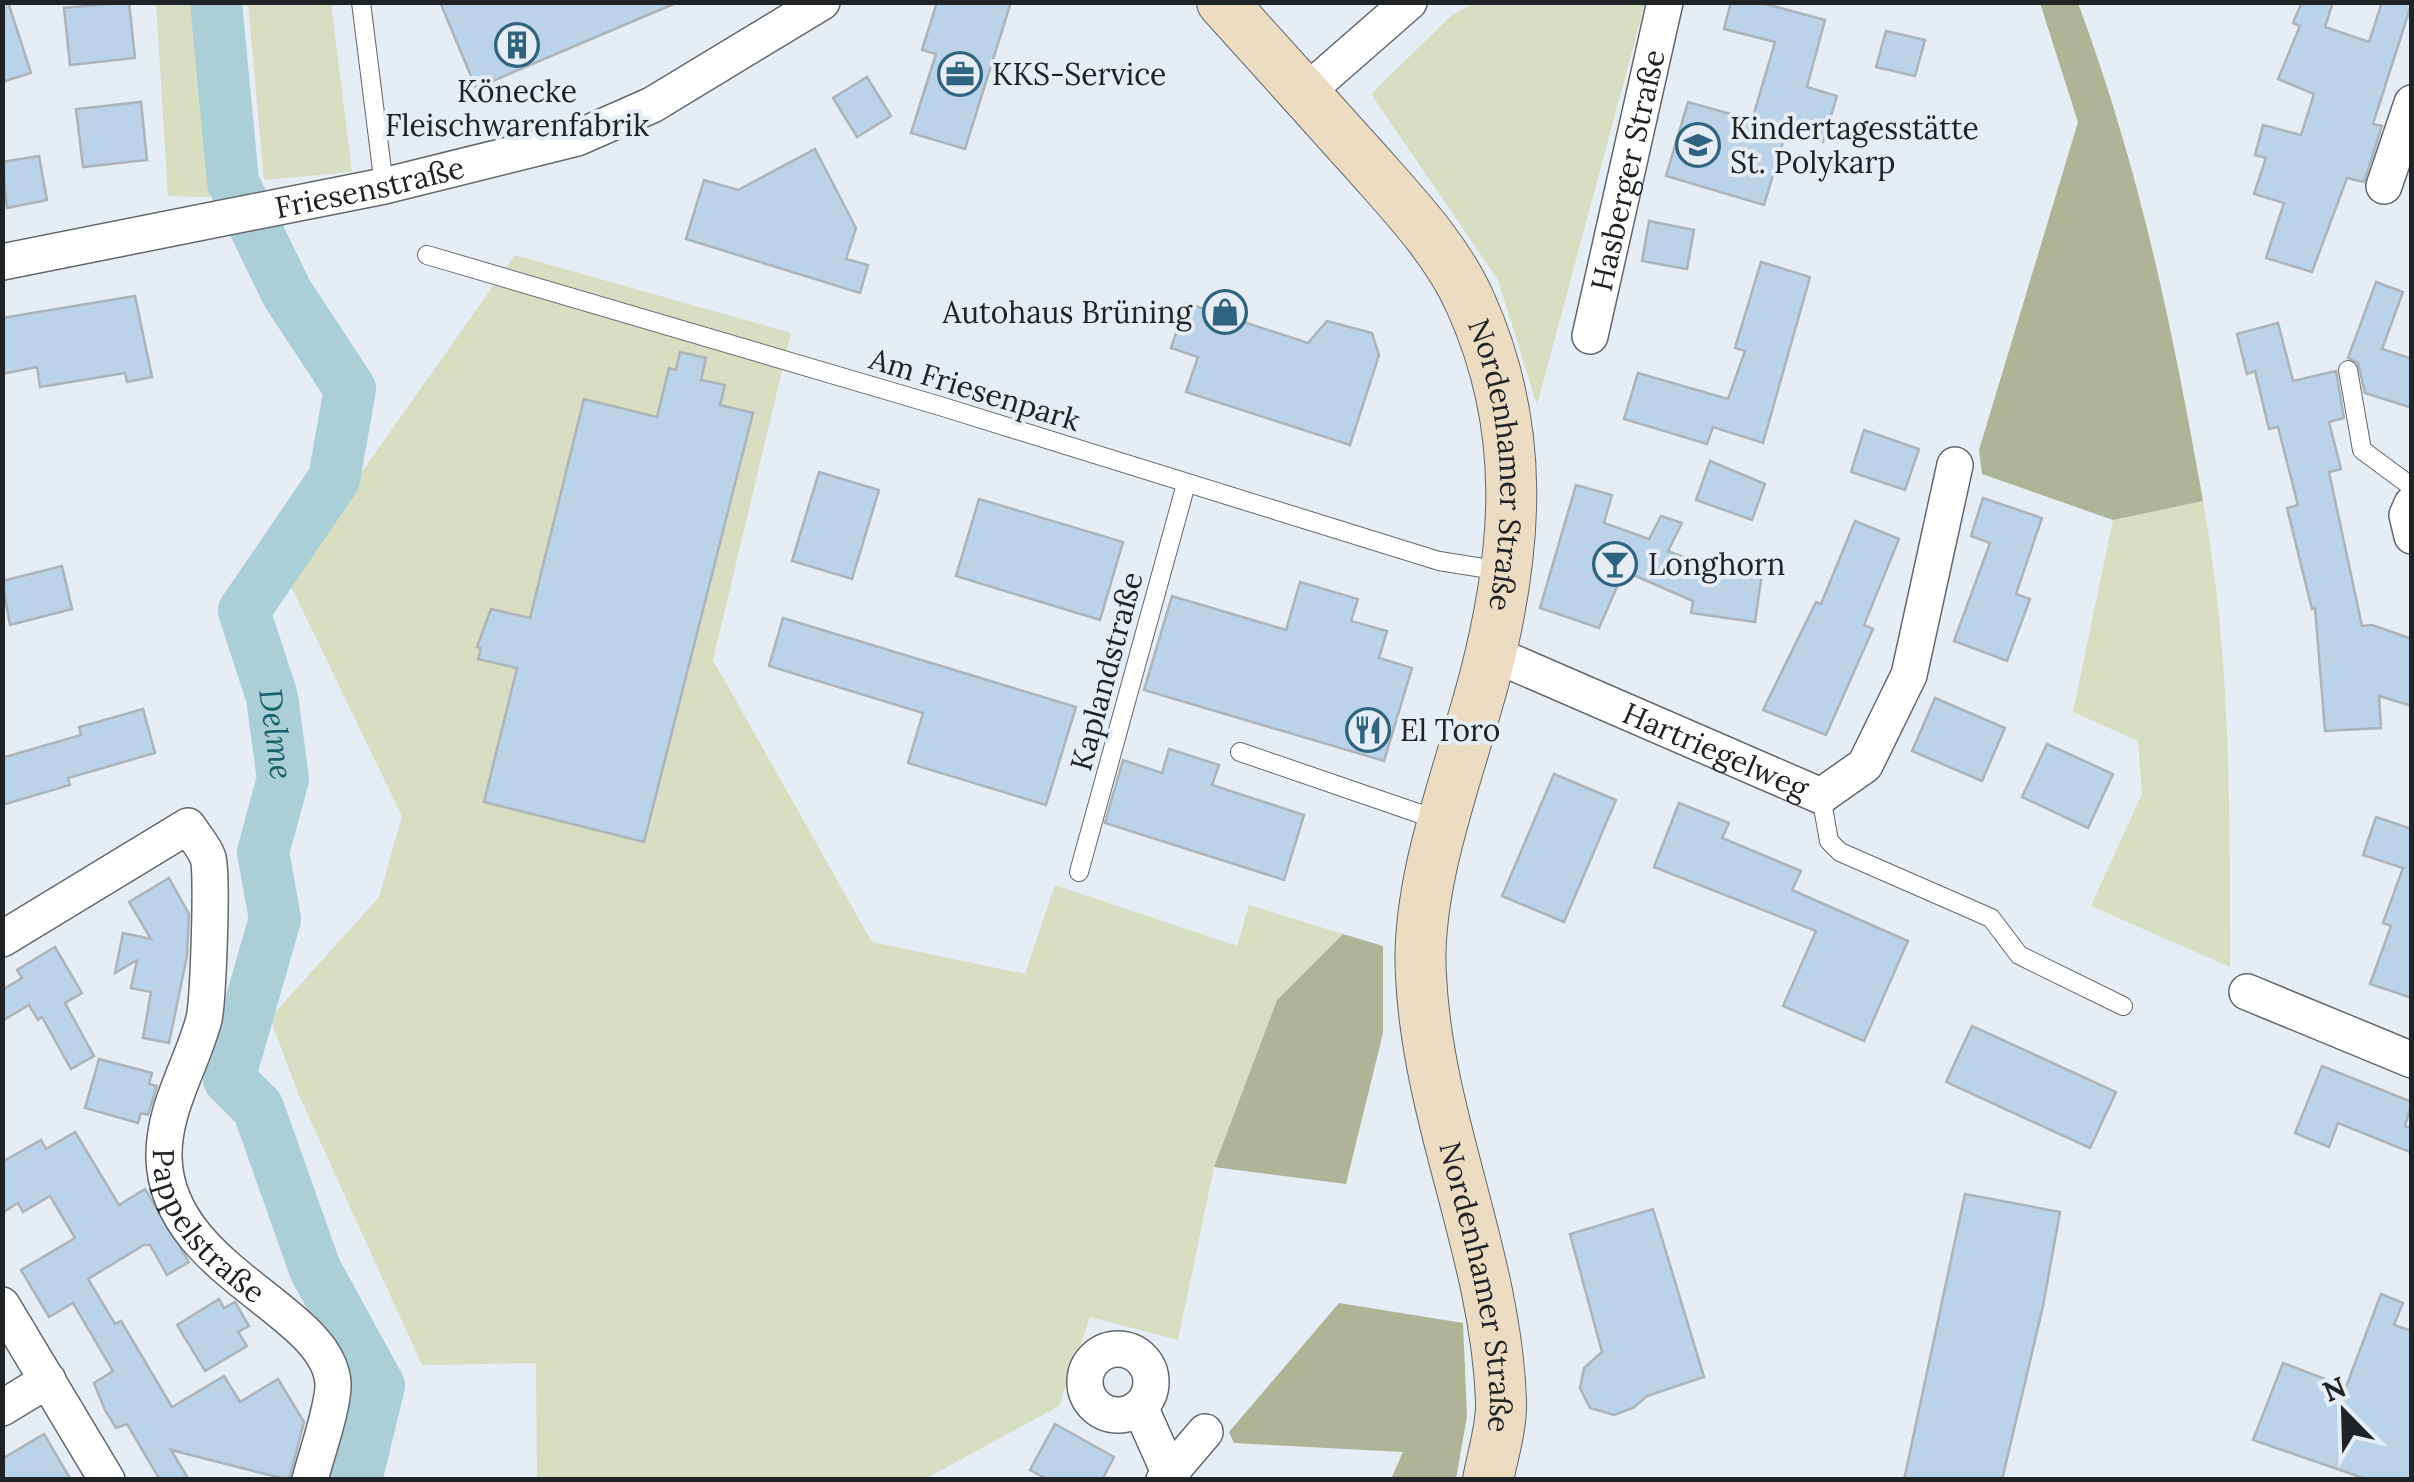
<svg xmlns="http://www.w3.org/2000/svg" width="2414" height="1482" viewBox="0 0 2414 1482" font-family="Lora,serif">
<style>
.green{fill:#d9dec3}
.forest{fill:#afb497}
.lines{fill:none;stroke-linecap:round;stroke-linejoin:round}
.river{stroke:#aacfd7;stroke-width:52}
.building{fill:#bad3e9;stroke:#acb3b9;stroke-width:2.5}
.lane-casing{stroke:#62686d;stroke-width:20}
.street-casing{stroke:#62686d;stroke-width:38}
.secondary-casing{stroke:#62686d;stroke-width:52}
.lane{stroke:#fff;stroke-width:18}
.street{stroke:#fff;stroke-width:35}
.secondary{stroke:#ecdcc2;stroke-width:50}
.labels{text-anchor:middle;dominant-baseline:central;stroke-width:8;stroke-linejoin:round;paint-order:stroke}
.poi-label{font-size:30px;fill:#202325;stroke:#e6edf4;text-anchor:start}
.street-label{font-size:30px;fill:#202325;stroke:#e6edf4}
.water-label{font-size:32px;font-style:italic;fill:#18606c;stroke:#e6edf4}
</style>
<rect width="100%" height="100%" fill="#e6edf4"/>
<g class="green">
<polygon points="156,3 197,3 211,197 168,196"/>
<polygon points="248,3 331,3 352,172 264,180"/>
<polygon points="1474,3 1645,3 1537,405 1498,280 1371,94 1452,15"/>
<polygon points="515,255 791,333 713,660 872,942 1025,974 1055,885 1237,946 1249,905 1343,934 1277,1000 1214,1167 1178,1340 1090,1317 1059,1406 925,1479 537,1479 536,1363 422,1365 298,1093 270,1018 379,897 402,816 287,578"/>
<path d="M2203,501c28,154 27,310 27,466l-139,-61 51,-112 -4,-53 -65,-29 40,-192z"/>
</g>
<g class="forest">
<path d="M2040,3h38c62,167 94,323 125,498l-90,19 -131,-46 -3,-24 99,-328z"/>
<polygon points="1343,934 1383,946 1383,1033 1346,1184 1214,1167 1277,1000"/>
<polygon points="1339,1303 1463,1323 1467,1416 1456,1479 1391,1479 1403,1452 1234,1443 1229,1432"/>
</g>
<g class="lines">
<path class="river" id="s1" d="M216,2l17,180 54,111 63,96 -16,90 -90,132 28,86 11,82 -20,73 12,67 -46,160 29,29 57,161 64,117 -23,94"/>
</g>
<g class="building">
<polygon points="2,2 8,2 31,73 2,82"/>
<polygon points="129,2 135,58 70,65 64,8"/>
<polygon points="440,2 676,3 476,88"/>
<polygon points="937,2 1011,2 965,149 911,133 936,54 922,50"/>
<polygon points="1731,2 1758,2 1825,20 1807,87 1837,96 1823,142 1786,132 1764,205 1666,176 1688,102 1752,120 1775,42 1724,29"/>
<polygon points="2302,2 2333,2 2325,27 2369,42 2382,2 2412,2 2373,124 2382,126 2364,182 2347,178 2312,272 2266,258 2284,203 2254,194 2266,158 2255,155 2263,125 2301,135 2314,94 2278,79 2300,26 2293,23"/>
<polygon points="1886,31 1925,40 1915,76 1876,67"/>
<polygon points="867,77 891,116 857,137 833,98"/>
<polygon points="141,102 147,160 83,167 76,109"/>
<polygon points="815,149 856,228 846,259 868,265 860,293 686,239 704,180 738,190"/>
<polygon points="39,156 47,200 7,208 2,162"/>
<polygon points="1649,221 1694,230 1687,269 1642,261"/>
<polygon points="1761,262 1810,277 1763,443 1713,427 1707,444 1624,419 1638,373 1728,399 1745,351 1735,348"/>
<polygon points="2376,282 2403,292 2382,349 2412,359 2412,408 2365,393 2358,363 2348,358"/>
<polygon points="135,296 152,377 127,382 125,373 40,387 37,367 2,374 2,318"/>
<polygon points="1186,303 1308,343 1327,321 1372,333 1379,355 1350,445 1186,392 1198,357 1171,348"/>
<polygon points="2278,323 2293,381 2336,371 2344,418 2329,422 2341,469 2329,472 2362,626 2372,625 2412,639 2412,706 2379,696 2381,728 2325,731 2315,608 2312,609 2287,508 2298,505 2278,427 2269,429 2255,371 2247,374 2237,334"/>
<polygon points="680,352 706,358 701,380 725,385 720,405 753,413 644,842 484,802 517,668 478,659 481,648 477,647 491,609 530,618 584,399 657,417 669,368 676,370"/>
<polygon points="1864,430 1919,449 1905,490 1851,472"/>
<polygon points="1710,461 1765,484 1752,520 1696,500"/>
<polygon points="819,472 879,490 852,579 792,561"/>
<polygon points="1576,485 1612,495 1604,523 1649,539 1661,516 1682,523 1668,551 1701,564 1762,573 1755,622 1691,613 1693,601 1624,571 1599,628 1540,608"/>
<polygon points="1983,498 2042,518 2016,594 2030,599 2007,661 1954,641 1990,543 1971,536"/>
<polygon points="979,499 1123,542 1100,620 956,576"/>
<polygon points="1855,521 1899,539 1864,625 1873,629 1826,735 1763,710 1816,602 1821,604"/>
<polygon points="62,566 72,609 10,625 2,581"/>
<polygon points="1300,582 1358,599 1351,621 1387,631 1379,658 1412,668 1384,761 1144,690 1172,596 1286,630"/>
<polygon points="783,618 1076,707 1046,805 908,763 923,713 769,666"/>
<polygon points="1935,698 2005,728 1982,781 1912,751"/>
<polygon points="143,709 155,753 68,778 70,785 2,805 2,758 81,735 79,727"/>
<polygon points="2047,744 2113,774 2088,828 2022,797"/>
<polygon points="1169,749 1219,765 1212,785 1304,815 1284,880 1105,823 1123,760 1162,773"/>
<polygon points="1554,774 1616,800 1564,922 1502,896"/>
<polygon points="1679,803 1729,823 1722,838 1801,871 1792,890 1908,941 1864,1041 1783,1006 1816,931 1654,867"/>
<polygon points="2376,817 2412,829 2412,998 2370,984 2391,926 2383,923 2403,868 2363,855"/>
<polygon points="169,878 189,914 187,956 169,1043 143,1038 151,992 131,988 137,960 115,973 123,933 151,939 129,902"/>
<polygon points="55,947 82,993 65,1003 94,1056 71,1069 42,1017 38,1020 29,1005 2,1021 2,990 22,978 17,970"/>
<polygon points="1972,1026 2116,1092 2090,1148 1946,1082"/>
<polygon points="99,1059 152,1073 149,1084 157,1086 148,1115 141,1113 138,1123 85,1108"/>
<polygon points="2322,1066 2412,1102 2405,1126 2412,1129 2412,1153 2338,1123 2329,1147 2295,1133"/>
<polygon points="75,1132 119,1205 145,1189 189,1262 167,1275 150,1245 144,1245 88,1279 115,1324 121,1321 172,1407 224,1376 240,1402 278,1379 304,1422 289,1480 171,1450 189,1480 160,1480 127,1424 116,1428 105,1410 94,1383 113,1371 73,1303 49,1317 21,1270 75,1238 50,1196 23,1212 18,1203 2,1213 2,1162 41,1140 46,1149"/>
<polygon points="1965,1194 2060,1212 2043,1306 2002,1480 1904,1480"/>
<polygon points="1653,1209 1704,1377 1647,1396 1633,1408 1614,1415 1590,1408 1580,1388 1584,1368 1602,1352 1570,1234"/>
<polygon points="2381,1294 2403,1303 2394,1325 2412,1331 2412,1480 2369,1480 2253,1440 2283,1363 2346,1387"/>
<polygon points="219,1299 224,1308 235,1302 249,1326 238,1332 247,1346 205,1371 177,1325"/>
<polygon points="1055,1424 1114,1457 1102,1480 1049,1480 1030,1470"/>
<polygon points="44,1434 71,1480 2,1480 2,1459"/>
</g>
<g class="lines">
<g class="lane-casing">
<g id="lane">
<polyline points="361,2 384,186"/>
<polyline points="427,255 940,406 1439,561 1502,571"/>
<polyline points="2348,370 2362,450 2412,487"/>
<polyline points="1240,752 1441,821"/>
<polyline points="1821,796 1829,841 1840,852 1991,918 2019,955 2123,1006"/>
<polyline points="1079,872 1186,484"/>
</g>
</g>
<g class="street-casing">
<g id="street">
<polyline points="1305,93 1409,2"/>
<polyline points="2384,186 2412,103"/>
<path id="s2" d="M2,262l382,-76 193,-48 75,-33 170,-103"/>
<path id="s3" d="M1590,336l75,-334"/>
<polyline points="2412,504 2407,515 2412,536"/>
<path id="s4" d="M1491,653l330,143 44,-31 44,-90 46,-210"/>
<path id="s5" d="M2,939l186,-113c6,10 17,22 20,32 5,15 0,143 -4,161 -12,46 -41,89 -40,138 2,114 164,152 169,226 1,23 -17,72 -23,97"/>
<polyline points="2247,992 2412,1060"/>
<polyline points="2,1305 107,1480"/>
<circle cx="1118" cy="1382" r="33"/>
<polyline points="1140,1407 1169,1472"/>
<polyline points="2,1408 48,1380"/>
<polyline points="1164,1480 1205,1432"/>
</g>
</g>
<g class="secondary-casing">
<g id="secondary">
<path id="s6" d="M1222,2c48,54 97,107 145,161 38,43 81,88 104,141 56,125 47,246 13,376 -24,91 -69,202 -63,296 7,146 75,279 80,425 1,25 -8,53 -13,79"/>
</g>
</g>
<use href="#lane" class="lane"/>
<use href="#street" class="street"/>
<use href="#secondary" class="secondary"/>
</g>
<defs>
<g id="building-ring" transform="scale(2.25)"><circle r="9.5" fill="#e6edf4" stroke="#2f6480" stroke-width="1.5"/><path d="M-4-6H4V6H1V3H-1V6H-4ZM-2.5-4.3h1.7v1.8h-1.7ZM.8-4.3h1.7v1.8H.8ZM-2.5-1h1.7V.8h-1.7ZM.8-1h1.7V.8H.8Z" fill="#2f6480"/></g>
<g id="office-ring" transform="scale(2.25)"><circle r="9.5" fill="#e6edf4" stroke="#2f6480" stroke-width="1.5"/><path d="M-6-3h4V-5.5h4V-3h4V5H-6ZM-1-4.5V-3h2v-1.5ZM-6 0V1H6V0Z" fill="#2f6480"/></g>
<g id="school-ring" transform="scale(2.25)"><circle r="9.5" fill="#e6edf4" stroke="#2f6480" stroke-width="1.5"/><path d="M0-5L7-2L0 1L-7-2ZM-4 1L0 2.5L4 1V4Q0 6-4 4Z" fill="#2f6480"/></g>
<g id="shop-ring" transform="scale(2.25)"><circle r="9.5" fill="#e6edf4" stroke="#2f6480" stroke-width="1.5"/><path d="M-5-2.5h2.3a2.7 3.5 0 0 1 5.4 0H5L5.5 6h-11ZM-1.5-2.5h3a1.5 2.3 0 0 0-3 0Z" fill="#2f6480"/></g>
<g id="bar-ring" transform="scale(2.25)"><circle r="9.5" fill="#e6edf4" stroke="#2f6480" stroke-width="1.5"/><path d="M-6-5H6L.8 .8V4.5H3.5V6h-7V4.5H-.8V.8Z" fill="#2f6480"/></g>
<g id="restaurant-ring" transform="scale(2.25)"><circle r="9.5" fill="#e6edf4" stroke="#2f6480" stroke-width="1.5"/><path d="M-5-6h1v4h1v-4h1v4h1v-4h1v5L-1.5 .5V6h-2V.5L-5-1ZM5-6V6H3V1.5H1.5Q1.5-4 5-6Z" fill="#2f6480"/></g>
</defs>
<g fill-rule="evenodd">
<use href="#building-ring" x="517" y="45"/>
<use href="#office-ring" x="960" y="74"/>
<use href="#school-ring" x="1698" y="145"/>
<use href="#shop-ring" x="1225" y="312"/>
<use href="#bar-ring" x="1615" y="564"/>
<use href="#restaurant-ring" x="1368" y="730"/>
</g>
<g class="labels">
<g class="poi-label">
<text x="992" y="74">KKS-Service</text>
<text x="517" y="91" text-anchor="middle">Könecke<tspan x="517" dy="34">Fleischwarenfabrik</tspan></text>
<text x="1730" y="128">Kindertagesstätte<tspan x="1730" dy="34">St. Polykarp</tspan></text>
<text x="1192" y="312" text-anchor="end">Autohaus Brüning</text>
<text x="1648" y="564">Longhorn</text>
<text x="1400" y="730">El Toro</text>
</g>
<g class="street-label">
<text stroke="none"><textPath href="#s3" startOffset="170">Hasberger Straße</textPath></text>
<text stroke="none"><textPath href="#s2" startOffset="375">Friesenstraße</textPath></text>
<text transform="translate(975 389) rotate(17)">Am Friesenpark</text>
<text stroke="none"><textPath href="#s6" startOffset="558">Nordenhamer Straße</textPath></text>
<text transform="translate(1106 671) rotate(-75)">Kaplandstraße</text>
<text stroke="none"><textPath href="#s4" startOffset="245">Hartriegelweg</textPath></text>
<text stroke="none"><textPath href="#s5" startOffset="645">Pappelstraße</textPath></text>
<text stroke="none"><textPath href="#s6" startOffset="1398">Nordenhamer Straße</textPath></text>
</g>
<g class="water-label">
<text stroke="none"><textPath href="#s1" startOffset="798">Delme</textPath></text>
</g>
</g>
<rect width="2414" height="1482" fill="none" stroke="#202325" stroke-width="10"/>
<g transform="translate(2344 1412) rotate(337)" stroke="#e6edf4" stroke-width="8" paint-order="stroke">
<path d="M0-8L18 38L0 25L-18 38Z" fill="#202325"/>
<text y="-15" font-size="28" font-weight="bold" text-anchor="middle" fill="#202325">N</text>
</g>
</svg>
